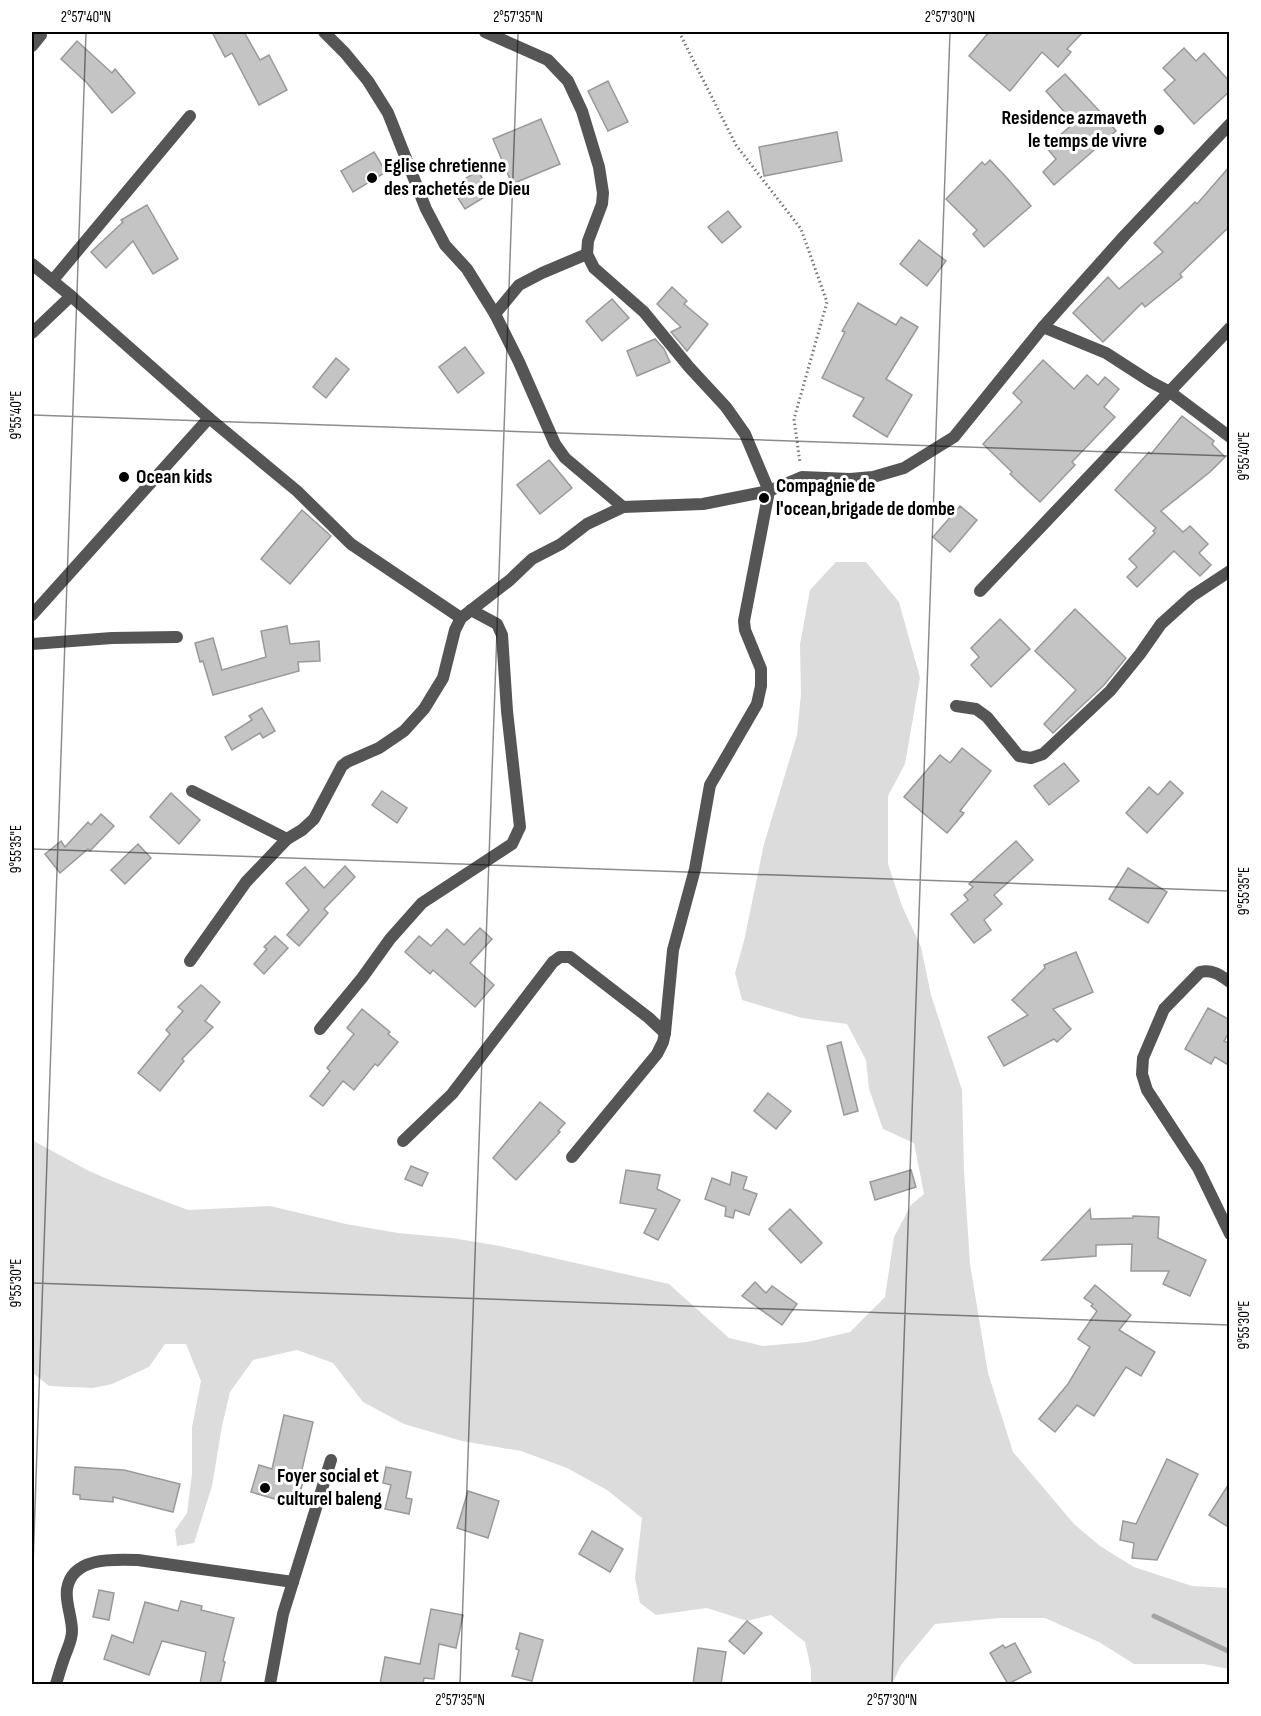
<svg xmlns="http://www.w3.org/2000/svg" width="1261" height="1716" viewBox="0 0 1261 1716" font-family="'Sofia Sans Condensed',sans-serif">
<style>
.green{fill:#dcdcdc}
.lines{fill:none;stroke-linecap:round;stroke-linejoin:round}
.stream{stroke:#a3a3a3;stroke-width:5}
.building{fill:#c4c4c4;stroke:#999;stroke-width:1.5}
.path{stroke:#777;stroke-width:3;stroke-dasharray:1.5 3;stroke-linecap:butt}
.street{stroke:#555;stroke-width:12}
.ticks{fill:none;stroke:#000;stroke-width:1.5;stroke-opacity:0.45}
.poi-dot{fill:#000;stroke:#fff;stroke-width:2}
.labels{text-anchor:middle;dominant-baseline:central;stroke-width:6;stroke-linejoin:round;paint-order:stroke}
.poi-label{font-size:20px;font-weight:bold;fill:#000;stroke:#fff;text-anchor:start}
.neatline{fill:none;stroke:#000;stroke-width:2}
.ticks-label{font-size:15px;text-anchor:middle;fill:#000}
</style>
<rect width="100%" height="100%" fill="#fff"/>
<polygon class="green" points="836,562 866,562 899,602 920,678 905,764 888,796 888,864 902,906 921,947 931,995 962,1090 964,1171 970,1264 988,1373 1013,1452 1074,1524 1100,1546 1134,1567 1192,1586 1229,1588 1229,1669 1204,1664 1134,1664 1099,1642 1045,1618 1000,1618 935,1624 901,1665 892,1684 811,1684 811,1669 805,1642 771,1615 747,1621 707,1608 656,1615 640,1603 635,1578 642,1518 607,1490 567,1468 521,1451 462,1441 404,1424 363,1402 333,1363 297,1350 253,1360 230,1392 222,1426 212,1486 194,1543 177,1546 175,1530 187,1513 192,1474 192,1427 201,1381 186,1344 165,1344 149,1367 112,1384 93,1388 49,1386 32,1372 32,1140 89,1171 117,1183 188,1210 270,1206 346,1224 398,1233 452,1238 500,1246 669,1284 729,1338 763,1346 807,1342 850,1332 885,1297 894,1237 911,1205 924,1194 914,1143 883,1129 869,1089 866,1060 847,1024 802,1018 742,1000 735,973 744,941 764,844 797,735 801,694 800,644 810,590"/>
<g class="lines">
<polyline class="stream" points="1154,1616 1230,1652"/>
</g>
<g class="building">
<polygon points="212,32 244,32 260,60 269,55 287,90 259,105 232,53 225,57"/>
<polygon points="989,32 1083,32 1067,49 1071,52 1058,67 1042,52 1010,91 969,56"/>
<polygon points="77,41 112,73 115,69 135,93 112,113 87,83 61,59"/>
<polygon points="1184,48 1196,61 1204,53 1230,82 1230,91 1194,124 1164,90 1175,80 1163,68"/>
<polygon points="1065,74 1104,116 1116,131 1054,185 1043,172 1056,159 1046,147 1074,123 1046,91"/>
<polygon points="608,81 628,122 608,131 588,91"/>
<polygon points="541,119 560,164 512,184 493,139"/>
<polygon points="837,132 842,161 764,176 759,147"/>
<polygon points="374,152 386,172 353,192 341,171"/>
<polygon points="990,160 1007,178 1031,206 984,247 973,234 977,230 946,199 982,162 985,165"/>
<polygon points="1230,166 1230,226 1180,274 1182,277 1145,307 1142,303 1103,342 1073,313 1108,277 1119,289 1163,252 1154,243 1195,202 1197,204"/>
<polygon points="478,171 491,193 465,209 451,187"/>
<polygon points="147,205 178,259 153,274 133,241 106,268 91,252 123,222 121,220"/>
<polygon points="728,211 741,227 722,243 708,227"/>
<polygon points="919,240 946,261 927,286 900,264"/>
<polygon points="672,287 687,301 684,304 708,324 687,351 671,332 681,327 657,304"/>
<polygon points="612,299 629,318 602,341 586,321"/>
<polygon points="858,303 896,325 901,317 918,327 886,379 912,395 887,437 853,416 864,398 822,378 845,332 842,331"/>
<polygon points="655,339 664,349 670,362 637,376 627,351"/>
<polygon points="465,347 484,373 458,393 439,367"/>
<polygon points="336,358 349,369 326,398 313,387"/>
<polygon points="1043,360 1074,389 1087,375 1098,385 1105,377 1119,389 1104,407 1115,417 1072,462 1075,465 1040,502 1010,474 1012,472 983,444 1022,402 1013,393"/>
<polygon points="1182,416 1214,441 1212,444 1225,457 1210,472 1161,511 1183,532 1190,526 1208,544 1199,553 1211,565 1200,576 1174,551 1137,587 1127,577 1137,567 1129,559 1155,533 1153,531 1156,528 1115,490 1149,452 1151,454"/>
<polygon points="549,460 572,488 540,514 517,485"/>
<polygon points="960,506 977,520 950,552 933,537"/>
<polygon points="302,510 331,536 290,584 261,559"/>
<polygon points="1075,609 1126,658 1104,685 1053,733 1044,724 1076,690 1035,651"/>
<polygon points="1000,619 1030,649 991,687 971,665 979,657 971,648"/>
<polygon points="287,626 290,644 319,641 320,661 298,662 299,671 213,695 203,661 200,662 195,643 213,638 222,670 266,657 261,631"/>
<polygon points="262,708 275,731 263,738 260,733 232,750 225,737 252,720 249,716"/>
<polygon points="962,748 991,771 960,811 964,813 947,833 904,797 940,755 950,763"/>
<polygon points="1064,763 1079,781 1049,805 1034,786"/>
<polygon points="1170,781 1183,793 1147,833 1126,813 1149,787 1158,795"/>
<polygon points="382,791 407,808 397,823 372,805"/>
<polygon points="171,793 200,820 179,844 150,817"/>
<polygon points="101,814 114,826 90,851 88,849 60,873 45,854 61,841 65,847 88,822 91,825"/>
<polygon points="1016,841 1033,860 994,895 1002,904 984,920 991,930 974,943 951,914 968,900 964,895 973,887 969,884"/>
<polygon points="138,844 151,858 125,884 111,870"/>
<polygon points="345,866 355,877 324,909 328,913 299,946 287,935 309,910 286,883 305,867 324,888"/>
<polygon points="1128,868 1167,892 1148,923 1109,899"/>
<polygon points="480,928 492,939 470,963 494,985 475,1007 433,970 430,974 405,952 419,936 431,946 447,929 464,945"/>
<polygon points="275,936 288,948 264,974 254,964 267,949 264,947"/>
<polygon points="1076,952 1093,992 1053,1009 1071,1029 1057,1042 1054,1039 1004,1066 988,1037 1028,1015 1012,1000 1045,968 1044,965"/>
<polygon points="201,985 220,1002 205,1021 213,1027 182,1059 184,1061 160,1091 138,1073 170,1034 166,1030 183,1011 178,1007"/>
<polygon points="1208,1008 1230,1020 1230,1031 1224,1041 1230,1044 1230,1066 1215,1057 1211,1064 1185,1049"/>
<polygon points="362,1009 390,1032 388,1034 398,1042 378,1066 375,1064 354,1090 343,1081 323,1106 310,1096 330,1071 327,1068 354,1034 347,1028"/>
<polygon points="841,1042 858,1111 844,1115 827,1046"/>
<polygon points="768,1093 791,1111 776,1129 754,1111"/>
<polygon points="540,1102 565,1123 558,1131 560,1132 516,1180 493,1158"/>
<polygon points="411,1166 428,1173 422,1186 405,1179"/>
<polygon points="626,1170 660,1175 657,1189 680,1200 658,1240 644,1233 656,1209 620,1203"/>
<polygon points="911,1170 916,1187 875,1200 870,1182"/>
<polygon points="732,1172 747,1177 743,1189 757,1194 749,1215 735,1210 733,1218 725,1216 726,1207 705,1199 712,1178 730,1185"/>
<polygon points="790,1209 822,1243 801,1263 769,1229"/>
<polygon points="1090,1209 1091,1219 1133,1218 1133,1216 1159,1217 1158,1238 1206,1260 1190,1296 1163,1284 1169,1271 1131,1271 1132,1244 1096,1245 1096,1256 1042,1260"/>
<polygon points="755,1282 766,1293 772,1286 797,1304 782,1325 742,1296"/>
<polygon points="1095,1285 1131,1315 1119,1330 1155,1352 1141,1376 1126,1367 1094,1416 1077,1405 1055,1432 1039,1419 1068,1384 1090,1347 1078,1339 1097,1311 1091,1306 1093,1304 1084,1298"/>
<polygon points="284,1415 313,1422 300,1478 304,1479 296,1505 251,1492 259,1465 272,1469"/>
<polygon points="1167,1459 1198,1474 1157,1560 1132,1558 1134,1543 1120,1540 1123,1521 1136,1524"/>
<polygon points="75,1467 124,1470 180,1484 173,1512 113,1497 113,1502 80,1499 80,1495 73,1494"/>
<polygon points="386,1467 411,1472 406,1498 412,1499 409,1514 385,1509 391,1485 383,1483"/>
<polygon points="1230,1482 1230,1528 1209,1515"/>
<polygon points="468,1491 499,1501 488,1538 457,1528"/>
<polygon points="592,1531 623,1549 610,1572 579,1554"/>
<polygon points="99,1590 114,1593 109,1620 93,1617"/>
<polygon points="181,1601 202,1606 201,1610 234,1618 223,1661 225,1662 220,1684 200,1684 206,1652 162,1641 149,1675 104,1659 112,1635 133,1643 145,1602 178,1611"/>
<polygon points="431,1609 463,1615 456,1648 439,1644 434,1679 424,1678 423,1684 380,1684 385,1657 420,1664"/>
<polygon points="747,1621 762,1633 744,1654 729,1641"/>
<polygon points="520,1633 543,1640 532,1681 512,1676 519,1650 516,1649"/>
<polygon points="1015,1643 1031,1672 1008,1684 990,1653 1003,1645 1005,1648"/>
<polygon points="698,1648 726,1652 721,1684 693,1684"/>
</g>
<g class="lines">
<polyline class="path" points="679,32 736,145 801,229 827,302 794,419 800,463"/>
<g class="street">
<polyline points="324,32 345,53 368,81 388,113 426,209 445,245 467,269 495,314 519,362 555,444 565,458 623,507"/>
<polyline points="485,32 548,60 568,81 582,111 599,167 603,193 602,204 588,241 587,254 594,268 644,312 689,367 726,407 745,434 769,491 744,621 745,630 761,669 761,686 757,704 710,785 695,869 673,950 665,1033 663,1042 657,1054 572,1157"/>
<polyline points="32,46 41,35"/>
<polyline points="32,264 71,296 209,418 297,491 351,544 461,618"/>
<polyline points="53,280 190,116"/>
<polyline points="495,314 519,285 542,273 587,254"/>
<polyline points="1043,327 1106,353 1151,382 1170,392 1230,437"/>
<polyline points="32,333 71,296"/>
<polyline points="980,591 1230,328"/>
<polyline points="32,615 209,418"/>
<polyline points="32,644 112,638 177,637"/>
<polyline points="956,706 976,709 987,717 1019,756 1031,758 1043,754 1110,691 1140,654 1161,624 1192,596 1230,571"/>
<polyline points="192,791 287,839"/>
<polyline points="190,961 246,882 287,839 302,830 314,819 342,766 347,762 379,748 404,731 424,709 443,678 455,630 461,618 510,580 532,559 561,544 587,524 623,507 703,504 769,491 802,477 850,479 873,477 904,468 954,437 1043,327 1125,235 1230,124"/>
<path d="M1230,982c-10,-7 -18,-13 -30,-10l-36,37 -21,49 -1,16 5,16 51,78 32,66"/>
<polyline points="320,1029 362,978 390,939 422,903 512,844 520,827 507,711 502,635 497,624 471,610"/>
<polyline points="403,1141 452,1094 553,962 560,957 570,957 649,1018 665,1033"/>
<path d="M56,1684c3,-10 6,-21 10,-31 3,-8 6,-14 6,-22 0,-14 -7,-29 -5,-42 5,-32 46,-30 71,-29l155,22"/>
<polyline points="270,1684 283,1614 331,1460"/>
</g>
</g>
<path class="ticks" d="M32,415l1198,41M32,849l1198,42M32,1283l1198,42M32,1594l54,-1562M460,1684l58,-1652M892,1684l58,-1652"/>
<g class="poi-dot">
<circle cx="1159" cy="130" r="6"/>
<circle cx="372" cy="178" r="6"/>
<circle cx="124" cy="477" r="6"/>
<circle cx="764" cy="498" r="6"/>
<circle cx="265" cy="1488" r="6"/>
</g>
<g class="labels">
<g class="poi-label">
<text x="1147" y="118" text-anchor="end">Residence azmaveth<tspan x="1147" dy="23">le temps de vivre</tspan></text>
<text x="384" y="166">Eglise chretienne<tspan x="384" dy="23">des rachetés de Dieu</tspan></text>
<text x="136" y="477">Ocean kids</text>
<text x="776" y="486">Compagnie de<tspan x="776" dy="23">l'ocean,brigade de dombe</tspan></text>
<text x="277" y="1476">Foyer social et<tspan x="277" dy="23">culturel baleng</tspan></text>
</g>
</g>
<rect width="1261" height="1716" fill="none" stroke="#ffffff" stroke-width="66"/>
<rect x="33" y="33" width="1195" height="1650" class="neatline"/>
<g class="ticks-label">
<text x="86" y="22">2°57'40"N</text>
<text x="518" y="22">2°57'35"N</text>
<text x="950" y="22">2°57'30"N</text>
<text transform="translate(16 415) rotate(-90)" y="5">9°55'40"E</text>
<text transform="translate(1244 456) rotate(-90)" y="5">9°55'40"E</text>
<text transform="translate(16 849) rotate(-90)" y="5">9°55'35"E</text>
<text transform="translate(1244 891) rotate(-90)" y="5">9°55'35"E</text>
<text transform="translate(16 1283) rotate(-90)" y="5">9°55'30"E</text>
<text transform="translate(1244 1325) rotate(-90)" y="5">9°55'30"E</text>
<text x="460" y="1705">2°57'35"N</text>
<text x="892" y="1705">2°57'30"N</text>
</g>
</svg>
